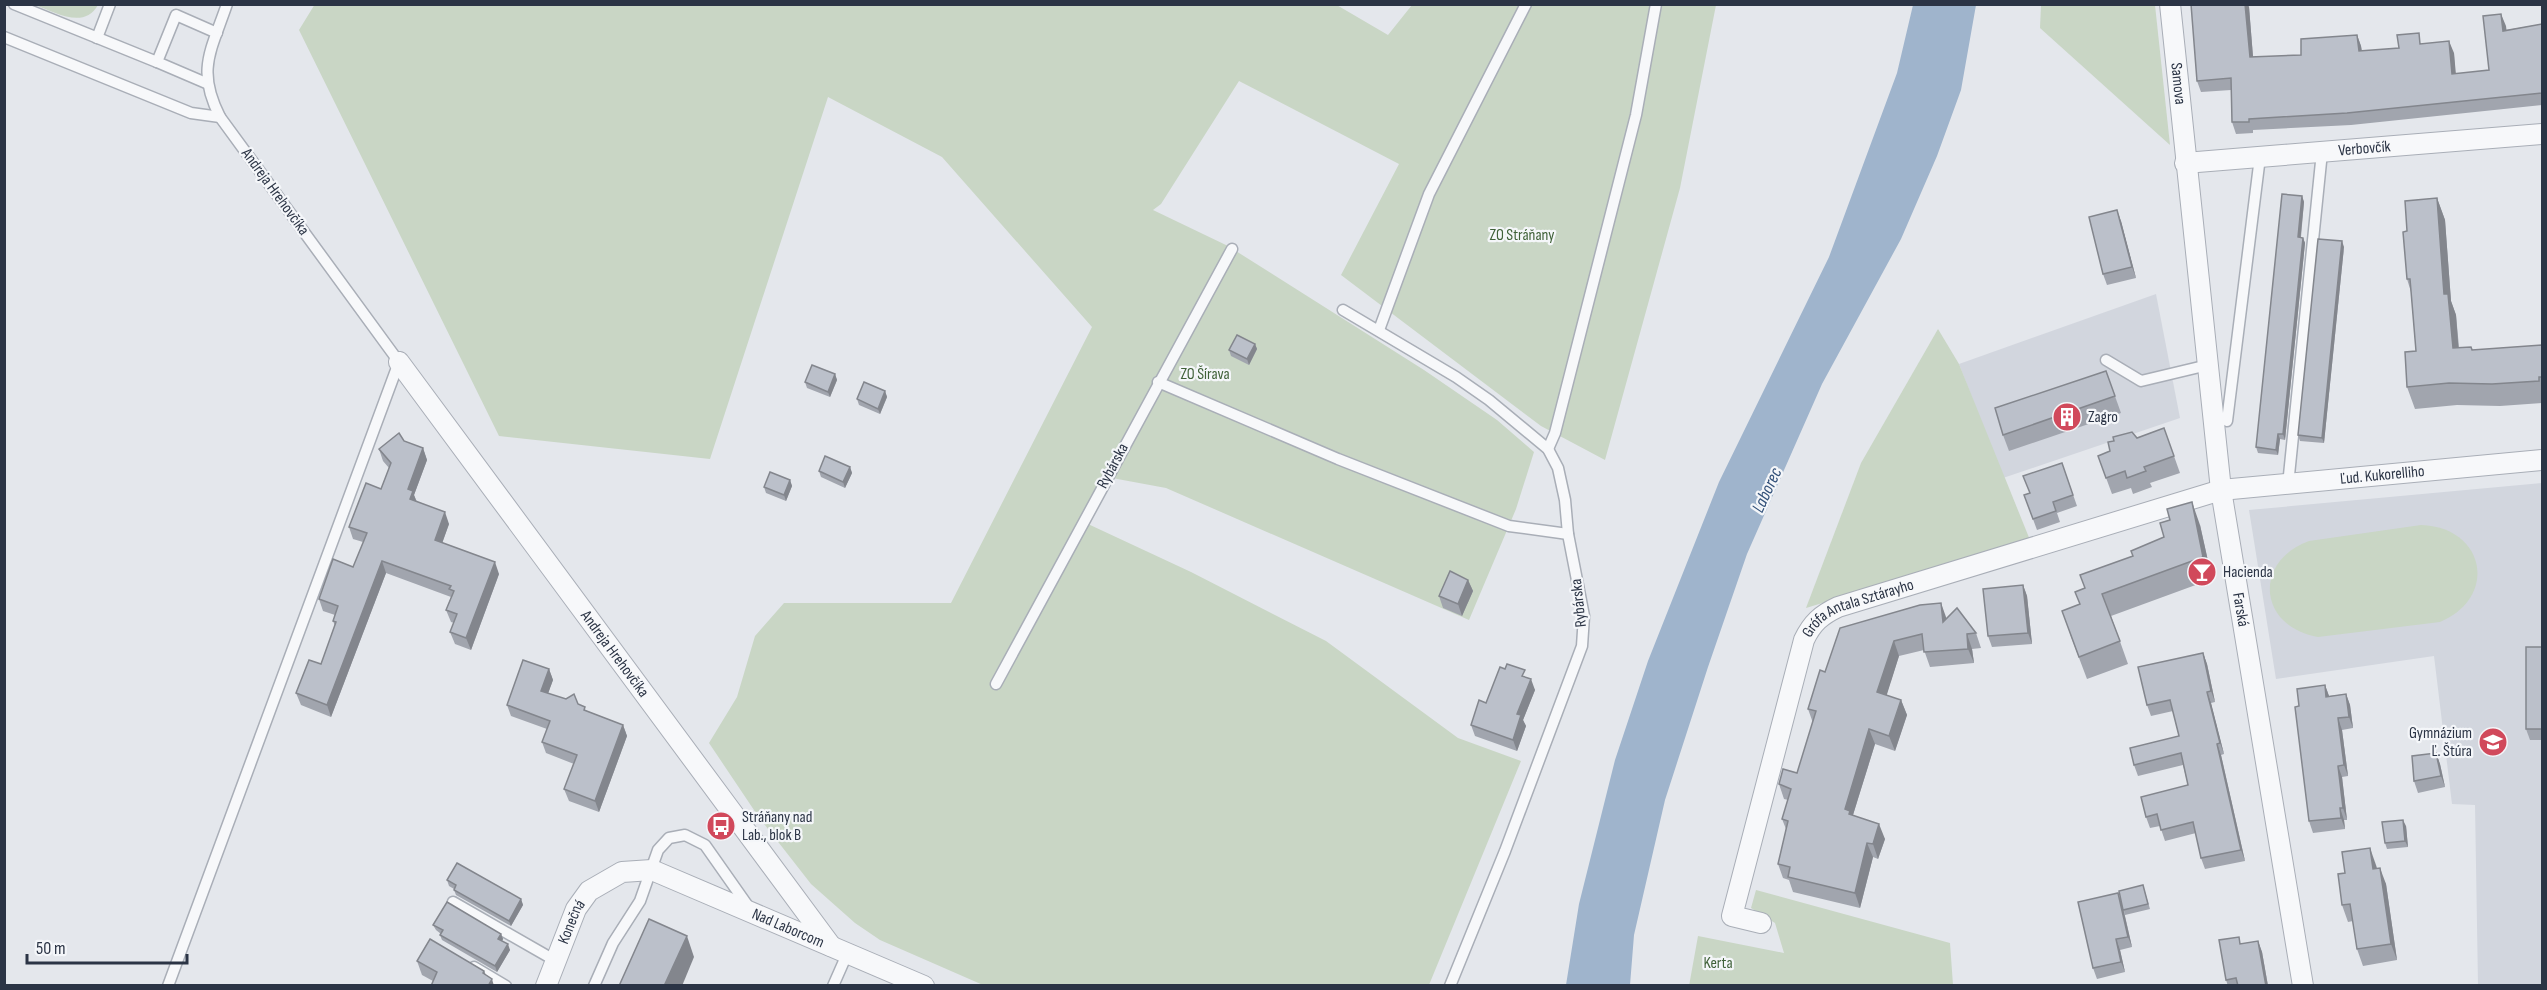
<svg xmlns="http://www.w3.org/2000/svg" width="2547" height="990" viewBox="0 0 2547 990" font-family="'Sofia Sans Condensed',sans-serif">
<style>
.built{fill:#d2d6de}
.green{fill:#c9d6c5}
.water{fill:#9fb4cc}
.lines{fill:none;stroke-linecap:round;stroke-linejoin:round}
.service-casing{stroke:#a9aeb7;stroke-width:13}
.minor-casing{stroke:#a9aeb7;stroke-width:22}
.service{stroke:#f7f8fa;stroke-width:10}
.minor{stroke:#f7f8fa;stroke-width:20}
.wall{fill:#a1a5ae}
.shaded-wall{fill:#83868d}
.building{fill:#bbc0ca;stroke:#83868d;stroke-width:1.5}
.labels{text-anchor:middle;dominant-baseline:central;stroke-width:4.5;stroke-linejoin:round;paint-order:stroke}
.street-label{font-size:16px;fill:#2b3445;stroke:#f4f6f9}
.park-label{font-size:16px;fill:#3f6138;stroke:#f4f6f9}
.poi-label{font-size:16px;fill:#2b3445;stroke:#f4f6f9;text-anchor:start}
.water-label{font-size:18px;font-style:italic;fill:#34527a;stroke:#f4f6f9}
</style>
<rect width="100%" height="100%" fill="#e4e7ec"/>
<g class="built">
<polygon points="2156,294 2180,418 2003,478 1959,364"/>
<polygon points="2542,483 2542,985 2478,985 2475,805 2452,804 2434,656 2276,679 2249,510"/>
</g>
<g class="green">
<polygon points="315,4 1335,4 1388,35 1412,5 1716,5 1680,188 1605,460 1541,426 1341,275 1399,164 1239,81 1161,204 1153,210 1228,246 1424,370 1497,420 1534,452 1516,509 1469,620 1166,488 1112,478 1088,524 1191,572 1326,641 1458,738 1521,761 1429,985 983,985 880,940 855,923 811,884 758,816 709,743 737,697 755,636 784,603 951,603 1092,327 942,157 828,97 710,459 499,436 299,30"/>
<path d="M35,5l63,-1v1c-14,25 -43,7 -63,0z"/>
<polygon points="2041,5 2155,5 2170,145 2040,28"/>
<polygon points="1938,329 1959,364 2030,540 1806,608 1861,463"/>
<path d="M2421,525c64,2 78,72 19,97l-122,15c-59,-10 -66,-75 -9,-96z"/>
<polygon points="1756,890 1950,943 1953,985 1689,986 1698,936 1784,953 1775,923 1751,908"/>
</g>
<polygon class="water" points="1913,5 1976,5 1961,90 1937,156 1901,239 1822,384 1747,554 1708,667 1665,800 1634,935 1630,985 1566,985 1579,904 1615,760 1648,661 1719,482 1829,257 1897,73"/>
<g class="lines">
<g class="service-casing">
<g id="service">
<polyline points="14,4 157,62"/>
<polyline points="4,37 191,113 220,117"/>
<polyline points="97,38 110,4"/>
<polyline points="206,83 157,62 176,15 217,33"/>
<polyline points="1343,310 1456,377 1489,400 1548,449 1558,468 1565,500 1568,534 1584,616 1582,646 1505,851 1450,986"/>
<polyline points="1379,330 1429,194 1526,4"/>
<polyline points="2106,360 2141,381 2208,365"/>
<polyline points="1158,382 1338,459 1509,526 1568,534"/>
<polyline points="2227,421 2260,157"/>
<polyline points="1548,449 1555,433 1636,115 1656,4"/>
<polyline points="2288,485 2322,152"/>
<polyline points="996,684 1232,249"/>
<polyline points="453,902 556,961"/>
<polyline points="474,967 506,986"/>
<path d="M168,986l231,-624 -179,-245c-24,-47 -9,-66 7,-113"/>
<polyline points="594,986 613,943 640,901 658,850 669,838 685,835 705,845 750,909"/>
<polyline points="833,986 848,952"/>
</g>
</g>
<g class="minor-casing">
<g id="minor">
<path id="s1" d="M2170,4l51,486 82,496"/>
<path id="s2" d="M2185,163l357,-29"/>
<path id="s3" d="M399,362l432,584"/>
<path id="s4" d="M1761,923l-29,-7 72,-276c8,-17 17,-25 34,-33l383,-117 321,-30"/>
<path id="s5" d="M546,986l30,-77 13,-18 33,-19 30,-2 272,116"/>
</g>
</g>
<use href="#service" class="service"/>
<use href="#minor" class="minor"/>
</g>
<g class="wall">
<polygon points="2249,7 2253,57 2301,55 2357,35 2361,46 2362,51 2399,48 2423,44 2454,53 2455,74 2489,70 2506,26 2506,30 2542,24 2542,105 2351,125 2253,130 2253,133 2236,134 2232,122 2231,90 2201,92 2197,81"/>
<polygon points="2302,196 2304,202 2301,237 2303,238 2305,243 2285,440 2280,439 2278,455 2258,453 2256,447"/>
<polygon points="2437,198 2445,220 2451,301 2456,315 2459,347 2471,347 2473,350 2542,345 2542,403 2500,406 2457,405 2415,409 2407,387 2416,351 2411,292 2407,279 2407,231"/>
<polygon points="2121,221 2136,278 2107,285 2103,274"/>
<polygon points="2344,247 2324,443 2300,441 2298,435"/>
<polygon points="1255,344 1257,349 1249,365 1231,356 1229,350"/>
<polygon points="2106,371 2121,413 2009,451 2003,435"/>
<polygon points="835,374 837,380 830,397 807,388 805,382"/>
<polygon points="885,391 887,397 880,414 859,405 857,399"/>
<polygon points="2164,428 2180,473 2150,483 2152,487 2133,494 2131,488 2112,494 2098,456 2110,451 2114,441 2137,438"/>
<polygon points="404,441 423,448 427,460 414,495 417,502 449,524 442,543 499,574 471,650 455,644 450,632 454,623 451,622 446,610 451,597 386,573 331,717 301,705 296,693 321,664 335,626 333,621 335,615 323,611 319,599 353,567 363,542 353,539 349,527 381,489 389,468 383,461 379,449"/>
<polygon points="2062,463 2077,506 2057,513 2060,522 2037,530 2024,495 2030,493"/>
<polygon points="850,467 852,473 845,488 821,477 819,471"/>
<polygon points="790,480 792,486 786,501 766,493 764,487"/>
<polygon points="2200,525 2212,579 2111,616 2128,664 2087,679 2070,634 2085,588 2133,556"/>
<polygon points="1468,580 1473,591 1462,616 1443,608 1439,596"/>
<polygon points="2023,585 2027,596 2032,644 1992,647 1988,636"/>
<polygon points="1946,618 1976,633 1981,648 1972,649 1974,663 1930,667 1924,650 1899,656 1886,696 1901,700 1907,715 1895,751 1875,744 1853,815 1885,839 1878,859 1873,857 1860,908 1793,892 1789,880 1783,878 1778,864 1786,829 1782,819 1788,800 1784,799 1779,784 1797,773 1813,723 1808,709 1825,672"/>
<polygon points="2542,647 2542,740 2530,740 2526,729"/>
<polygon points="2203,653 2207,664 2215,702 2211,703 2224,754 2221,755 2245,861 2205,869 2201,858 2196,833 2165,841 2160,826 2150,828 2146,817 2188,785 2183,765 2138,776 2134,765 2179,736 2173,711 2151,716 2147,705"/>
<polygon points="549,669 553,680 548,693 578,704 587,711 623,725 627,736 599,812 569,801 564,789 574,764 546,753 542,742 547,729 511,716 507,705"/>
<polygon points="1527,678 1535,690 1523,720 1526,726 1517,751 1475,736 1471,725 1486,703"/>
<polygon points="2325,685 2329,696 2346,694 2350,705 2353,728 2342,730 2348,776 2342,777 2347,820 2344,820 2345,829 2313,833 2309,821 2299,706"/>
<polygon points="2436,753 2440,764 2445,787 2418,793 2414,781"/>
<polygon points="2406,826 2408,847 2387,849 2385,843"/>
<polygon points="2376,865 2377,868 2386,884 2397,960 2363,966 2357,949 2353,921 2348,922 2342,905 2345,873"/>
<polygon points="447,880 521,899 523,905 511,926 456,895 454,890 454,889 449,886"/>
<polygon points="2143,885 2150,909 2125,915 2123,907 2132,947 2120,950 2125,972 2097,979 2093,968 2122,903"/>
<polygon points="433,925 501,934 503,939 502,941 510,950 497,972 442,940 440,935 441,934 436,930"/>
<polygon points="2258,941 2262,952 2268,986 2228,986 2226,980 2241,944"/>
<polygon points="417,961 484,971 486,975 433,981 422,975"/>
</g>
<g class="shaded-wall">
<polygon points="2245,4 2248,4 2249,7 2254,69 2250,57"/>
<polygon points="2501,14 2506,26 2508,42 2503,31"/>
<polygon points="2357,35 2361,46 2363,63 2359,51"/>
<polygon points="2449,41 2454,53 2457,86 2452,74"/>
<polygon points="2302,196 2304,202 2300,243 2298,237"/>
<polygon points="2437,198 2445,220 2451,301 2456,315 2460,369 2453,348 2444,294"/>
<polygon points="2117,210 2121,221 2136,278 2132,267"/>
<polygon points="2303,238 2305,243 2285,440 2283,434"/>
<polygon points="2342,241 2344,247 2324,443 2322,438"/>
<polygon points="1255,344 1257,349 1249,365 1247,359"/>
<polygon points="835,374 837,380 830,397 828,392"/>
<polygon points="885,391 887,397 880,414 878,409"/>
<polygon points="2278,434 2280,439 2278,455 2276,450"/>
<polygon points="423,448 427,460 414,495 417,503 410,499 408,489"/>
<polygon points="850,467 852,473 845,488 843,482"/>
<polygon points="790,480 792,486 786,501 784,495"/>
<polygon points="2192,502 2200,525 2212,579 2203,557"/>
<polygon points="445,512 449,524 439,552 435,540"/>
<polygon points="382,561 386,573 331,717 327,705"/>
<polygon points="495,562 499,574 471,650 466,638"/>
<polygon points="1468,580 1473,591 1462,616 1458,604"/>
<polygon points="2023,585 2027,596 2032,644 2028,633"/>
<polygon points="1941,603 1946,617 1948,636 1943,622"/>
<polygon points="1967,634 1972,649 1974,663 1968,649"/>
<polygon points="1894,641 1899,656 1883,707 1877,692"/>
<polygon points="2203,653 2207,664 2215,702 2211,691"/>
<polygon points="549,669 553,680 545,702 541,691"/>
<polygon points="1531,679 1535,690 1523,720 1526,726 1517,751 1513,740 1517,714"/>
<polygon points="2325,685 2329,696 2326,697"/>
<polygon points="2207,692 2211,703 2224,754 2220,743"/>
<polygon points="2346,694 2350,705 2353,728 2349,717"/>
<polygon points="1901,700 1907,715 1895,751 1889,736"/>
<polygon points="2338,718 2342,730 2348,776 2344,765"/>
<polygon points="623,725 627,736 599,812 595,801"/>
<polygon points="1869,729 1875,744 1852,818 1845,809"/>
<polygon points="2217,744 2221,755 2245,861 2241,850"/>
<polygon points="2436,753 2440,764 2445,787 2441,776"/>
<polygon points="2338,766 2342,777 2347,820 2343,808"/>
<polygon points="2340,808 2344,820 2345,829 2341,818"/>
<polygon points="2403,820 2406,826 2408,847 2405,841"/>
<polygon points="1879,824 1885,839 1878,859 1873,844"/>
<polygon points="1867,843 1873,857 1860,908 1855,893"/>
<polygon points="2370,848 2376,865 2379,885 2373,869"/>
<polygon points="2380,868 2386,884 2397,960 2391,944"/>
<polygon points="2118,893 2122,904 2132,947 2128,937"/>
<polygon points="521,899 523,905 511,926 509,921"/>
<polygon points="501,934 503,939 500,945 498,939"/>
<polygon points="687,936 694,957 682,986 664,986"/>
<polygon points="2116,939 2120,950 2125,972 2121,962"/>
<polygon points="2258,941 2262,952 2268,986 2266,986"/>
<polygon points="508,944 510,950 497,972 495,966"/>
<polygon points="484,971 489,984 492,979 494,986 487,986 483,973"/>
</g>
<g class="building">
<polygon points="2191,4 2245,4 2250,57 2301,55 2301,39 2357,35 2359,51 2399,48 2397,35 2419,33 2420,44 2449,41 2452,74 2489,70 2483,16 2501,14 2503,31 2542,24 2542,93 2347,113 2249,119 2249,122 2232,122 2231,78 2197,81"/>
<polygon points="2282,194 2302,196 2298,237 2303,238 2283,434 2278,434 2276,450 2256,447"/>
<polygon points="2437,198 2444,294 2448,294 2453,348 2471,347 2472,350 2542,345 2542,377 2539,377 2539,381 2492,384 2449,383 2407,387 2405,352 2416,351 2410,279 2407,279 2403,232 2407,231 2405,201"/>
<polygon points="2117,210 2132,267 2103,274 2089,217"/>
<polygon points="2318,239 2342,241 2322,438 2298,435"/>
<polygon points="1237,335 1255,344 1247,359 1229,350"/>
<polygon points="812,365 835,374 828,392 805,382"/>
<polygon points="2106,371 2115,396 2003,435 1995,408"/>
<polygon points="864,382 885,391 878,409 857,399"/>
<polygon points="2164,428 2174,456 2144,467 2146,471 2127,478 2125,471 2106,478 2098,456 2110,451 2108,442 2114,441 2113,437 2132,432 2137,438"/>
<polygon points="399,433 404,441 423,448 408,489 413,491 410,499 445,512 435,540 495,562 466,638 450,632 457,614 446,610 454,591 449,589 451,586 382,561 327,705 296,693 309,660 321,664 336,622 333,621 338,606 319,599 333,559 353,567 367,533 349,527 366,483 381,489 391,463 379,449"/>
<polygon points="825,456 850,467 843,482 819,471"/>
<polygon points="2062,463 2073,495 2053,502 2056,511 2033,519 2024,495 2030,493 2023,476"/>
<polygon points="770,472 790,480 784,495 764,487"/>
<polygon points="2192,502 2203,557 2102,594 2120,641 2079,657 2062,611 2080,604 2075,592 2085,588 2080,575 2133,556 2131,551 2164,537 2160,523 2170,520 2167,509"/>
<polygon points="1450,571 1468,580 1458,604 1439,596"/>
<polygon points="2023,585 2028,633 1988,636 1983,589"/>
<polygon points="1941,603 1943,622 1957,608 1976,633 1967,634 1968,649 1924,652 1922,634 1894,641 1877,692 1901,700 1889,736 1869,729 1845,809 1850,811 1849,814 1879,824 1873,844 1867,843 1855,893 1788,877 1790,867 1778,864 1788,821 1782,819 1791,789 1779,784 1783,769 1797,773 1816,711 1808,709 1820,670 1825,672 1840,628 1920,605"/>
<rect x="2526" y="647" width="16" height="82"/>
<polygon points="2203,653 2211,691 2207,692 2220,743 2217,744 2241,850 2201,858 2193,822 2161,830 2157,814 2146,817 2141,797 2188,785 2181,753 2134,765 2130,748 2179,736 2170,700 2147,705 2138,667"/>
<polygon points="523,660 549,669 541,691 566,699 574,694 578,704 585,707 584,710 623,725 595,801 564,789 577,755 542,742 550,721 507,705"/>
<polygon points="1507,664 1525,670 1522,676 1531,679 1517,714 1521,715 1513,740 1471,725 1479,700 1486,703 1500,667 1505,669"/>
<polygon points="2325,685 2326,697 2346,694 2349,717 2338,718 2344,765 2338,766 2343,808 2340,808 2341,818 2309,821 2295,707 2299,706 2297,689"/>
<polygon points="2436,753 2441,776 2414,781 2412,756"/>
<polygon points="2403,820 2405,841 2385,843 2382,822"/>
<polygon points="2370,848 2373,869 2380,868 2391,944 2357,949 2350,904 2342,905 2338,874 2345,873 2342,852"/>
<polygon points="457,863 521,899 509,921 454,890 456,885 447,880"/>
<polygon points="2143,885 2148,904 2123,910 2119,891"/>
<polygon points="2118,893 2128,937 2116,939 2121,962 2093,968 2078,902"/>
<polygon points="447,902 501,934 498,939 508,944 495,966 440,935 443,930 433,925"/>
<polygon points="649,919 687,936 664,986 619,986"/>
<polygon points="2239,937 2240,944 2258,941 2266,986 2238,986 2236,978 2226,980 2219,940"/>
<polygon points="430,939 484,971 483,973 492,979 488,986 431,986 437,972 417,961"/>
</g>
<defs>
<g id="building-disc" transform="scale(1.5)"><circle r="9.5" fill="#d1495b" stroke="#f4f6f9"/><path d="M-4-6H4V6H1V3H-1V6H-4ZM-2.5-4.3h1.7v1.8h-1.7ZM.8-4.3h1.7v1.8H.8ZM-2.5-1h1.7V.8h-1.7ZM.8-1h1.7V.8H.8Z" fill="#fff"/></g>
<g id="bar-disc" transform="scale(1.5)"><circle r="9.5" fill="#d1495b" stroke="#f4f6f9"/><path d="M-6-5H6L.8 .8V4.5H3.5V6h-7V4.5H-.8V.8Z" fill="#fff"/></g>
<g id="school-disc" transform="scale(1.5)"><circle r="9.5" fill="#d1495b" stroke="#f4f6f9"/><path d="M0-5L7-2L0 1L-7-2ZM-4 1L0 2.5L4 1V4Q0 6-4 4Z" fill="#fff"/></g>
<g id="bus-disc" transform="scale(1.5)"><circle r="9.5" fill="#d1495b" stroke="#f4f6f9"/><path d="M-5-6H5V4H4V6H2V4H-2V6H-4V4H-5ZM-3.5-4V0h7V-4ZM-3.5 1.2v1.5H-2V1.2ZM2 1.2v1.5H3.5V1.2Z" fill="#fff"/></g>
</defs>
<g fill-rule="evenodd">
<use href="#building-disc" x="2067" y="417"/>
<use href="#bar-disc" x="2202" y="572"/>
<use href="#school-disc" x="2493" y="742"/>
<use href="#bus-disc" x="721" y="826"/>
</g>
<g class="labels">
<g class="street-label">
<text stroke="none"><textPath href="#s1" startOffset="80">Samova</textPath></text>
<text stroke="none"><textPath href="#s2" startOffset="180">Verbovčík</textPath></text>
<text transform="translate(275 192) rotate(54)">Andreja Hrehovčíka</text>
<text transform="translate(1113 466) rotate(-62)">Rybárska</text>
<text stroke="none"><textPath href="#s4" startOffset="926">Ľud. Kukorelliho</textPath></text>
<text transform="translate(1579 603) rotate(-96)">Rybárska</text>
<text stroke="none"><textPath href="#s1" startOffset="610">Farská</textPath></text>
<text stroke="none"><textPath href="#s4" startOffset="381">Grófa Antala Sztárayho</textPath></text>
<text stroke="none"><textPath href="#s3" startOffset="363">Andreja Hrehovčíka</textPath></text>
<text stroke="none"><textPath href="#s5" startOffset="69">Konečná</textPath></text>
<text stroke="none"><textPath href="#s5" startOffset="321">Nad Laborcom</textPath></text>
</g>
<g class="park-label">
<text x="1522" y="235">ZO Stráňany</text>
<text x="1205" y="374">ZO Šírava</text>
<text x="1718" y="963">Kerta</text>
</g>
<g class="poi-label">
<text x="2088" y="417">Zagro</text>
<text x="2223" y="572">Hacienda</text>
<text x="2472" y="733" text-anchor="end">Gymnázium<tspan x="2472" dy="18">Ľ. Štúra</tspan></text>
<text x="742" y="817">Stráňany nad<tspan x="742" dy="18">Lab., blok B</tspan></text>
</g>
<g class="water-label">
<text transform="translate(1767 490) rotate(-65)">Laborec</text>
</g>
</g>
<rect width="2547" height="990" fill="none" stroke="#2b3445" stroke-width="12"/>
<path d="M27 954v9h160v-9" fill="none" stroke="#2b3445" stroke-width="3"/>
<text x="36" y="954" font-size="18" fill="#2b3445" stroke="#f4f6f9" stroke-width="4.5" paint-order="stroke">50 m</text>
</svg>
